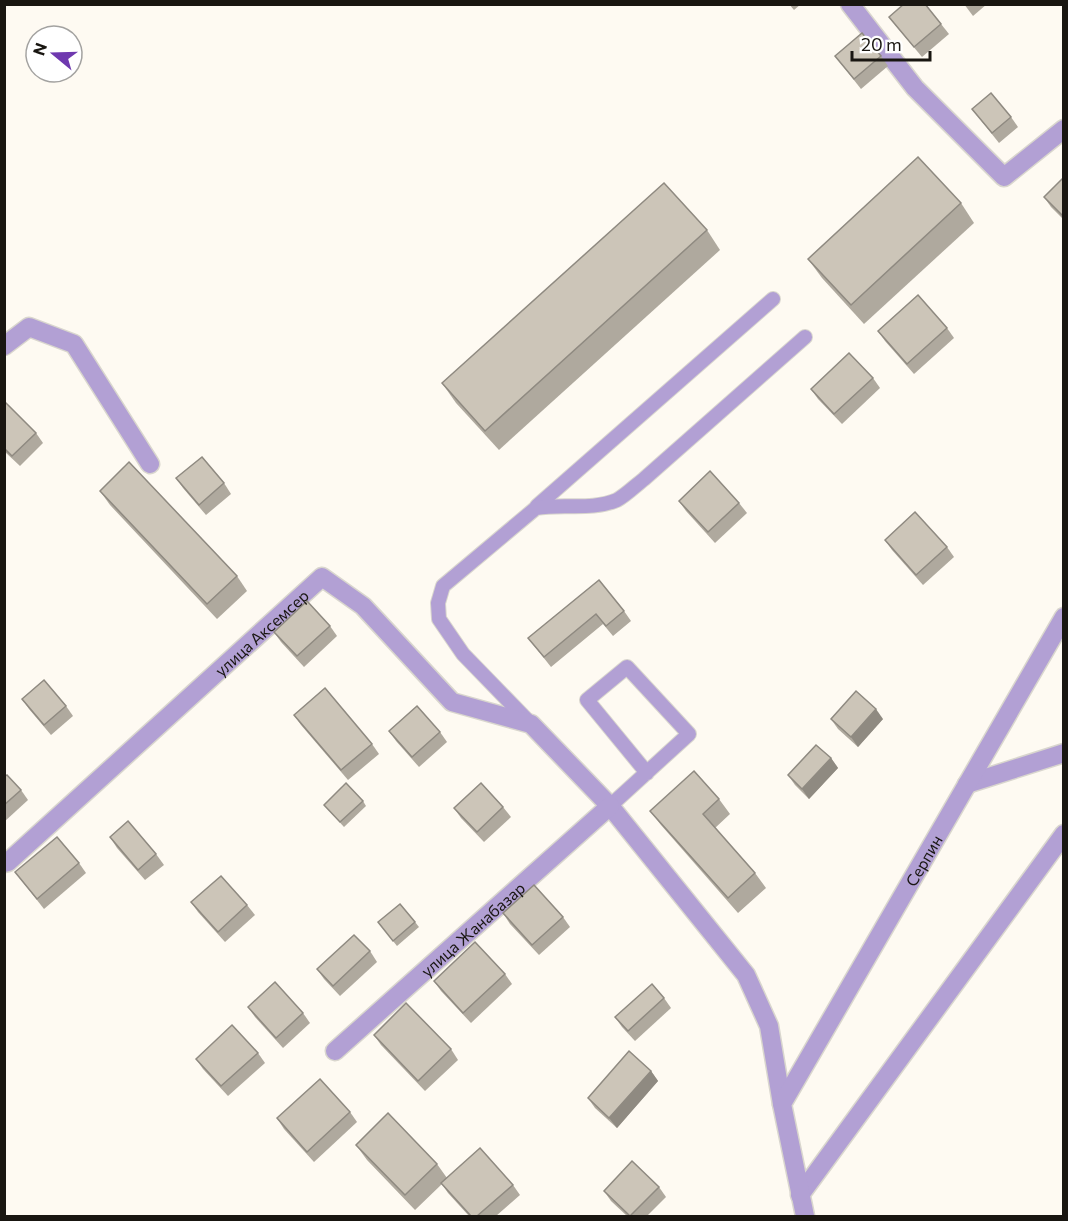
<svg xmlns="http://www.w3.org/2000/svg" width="1068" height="1221" viewBox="0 0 1068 1221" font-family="Commissioner,sans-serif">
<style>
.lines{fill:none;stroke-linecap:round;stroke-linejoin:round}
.service-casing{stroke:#d9d6ce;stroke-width:16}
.minor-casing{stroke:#d9d6ce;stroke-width:21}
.tertiary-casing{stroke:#d9d6ce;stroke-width:21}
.service{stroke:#b2a0d4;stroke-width:14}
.minor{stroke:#b2a0d4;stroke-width:18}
.tertiary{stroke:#b2a0d4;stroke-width:18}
.wall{fill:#afa99e}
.shaded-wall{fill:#8f8a81}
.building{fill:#ccc5b8;stroke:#8f8a81;stroke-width:1.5}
.labels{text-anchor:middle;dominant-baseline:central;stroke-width:6;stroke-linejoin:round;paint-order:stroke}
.street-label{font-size:16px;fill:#191611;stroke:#fff}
</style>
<rect width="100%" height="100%" fill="#fefaf2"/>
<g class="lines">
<g class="service-casing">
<g id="service">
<polyline points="537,506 773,299"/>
<path d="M530,723l-67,-69 -24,-35 -1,-16 5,-17 93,-78c27,-5 55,3 81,-8 9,-5 18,-14 27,-21l161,-142"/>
<polyline points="610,806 689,734 627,667 587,700 647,773"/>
</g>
</g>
<g class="minor-casing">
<g id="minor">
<polyline points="850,4 915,88 1004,177 1064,129"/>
<polyline points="4,346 29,327 74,344 150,464"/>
<polyline points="967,784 1064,753"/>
<path id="s1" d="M4,863l4,-1 314,-285 41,29 89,96 79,22 79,82 136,169 23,51 13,78"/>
<path id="s2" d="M335,1051l275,-245"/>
<polyline points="800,1195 1064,834"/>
</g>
</g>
<g class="tertiary-casing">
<g id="tertiary">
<path id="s3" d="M805,1216l-23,-112 282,-487"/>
</g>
</g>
<use href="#service" class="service"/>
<use href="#minor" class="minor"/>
<use href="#tertiary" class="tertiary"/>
</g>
<g class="wall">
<polygon points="789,4 801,4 794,10"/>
<polygon points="964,4 987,4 973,16"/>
<polygon points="889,17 941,24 949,34 922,57 897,27"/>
<polygon points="835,56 881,56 888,66 861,89"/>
<polygon points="972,109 1011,117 1018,127 999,143"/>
<polygon points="1064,177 1064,220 1051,207 1044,197"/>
<polygon points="961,203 974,223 864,324 822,278 808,259"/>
<polygon points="707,230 720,250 499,450 456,403 442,383"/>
<polygon points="947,328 954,338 914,374 885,341 878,331"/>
<polygon points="873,378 880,388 842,424 818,399 811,389"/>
<polygon points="4,401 36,433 43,443 20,466 4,451"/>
<polygon points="176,478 224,483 231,494 206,515 183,488"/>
<polygon points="100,491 237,576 247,591 217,619 110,505"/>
<polygon points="679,501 739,503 747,513 715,543 686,511"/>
<polygon points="885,540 947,547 954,557 923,585 892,550"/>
<polygon points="599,580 624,611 631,621 613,636 603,624 551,667 528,638"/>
<polygon points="330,626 337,636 304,667 281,642 274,632"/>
<polygon points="22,699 66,706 73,716 51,735 29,709"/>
<polygon points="294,715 372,744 379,754 348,780 301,725"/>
<polygon points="831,719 883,719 858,747 838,729"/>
<polygon points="389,731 440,732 447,742 419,767 396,741"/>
<polygon points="831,758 838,768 809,799 795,785 788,775"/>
<polygon points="4,777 21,790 28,800 4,822"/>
<polygon points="719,799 730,814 715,828 755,873 766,888 738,913 661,825 650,811"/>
<polygon points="363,801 366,806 344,827 324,805"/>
<polygon points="503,807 511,817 484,842 461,818 454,808"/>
<polygon points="110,837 156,854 164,865 145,880 117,848"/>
<polygon points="79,863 86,873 44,909 15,872"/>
<polygon points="191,902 247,905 255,915 225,942 198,912"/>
<polygon points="503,913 563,917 570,927 539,955 510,924"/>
<polygon points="378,922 415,922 419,927 397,946"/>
<polygon points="370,951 377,962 340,996 324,979 317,969"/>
<polygon points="505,974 512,984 471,1023 441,991 434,981"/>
<polygon points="664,998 671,1008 635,1041 622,1027 615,1017"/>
<polygon points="248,1007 303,1013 310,1023 283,1048 255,1017"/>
<polygon points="374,1035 451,1049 458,1060 425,1091 381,1045"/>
<polygon points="258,1053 265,1063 228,1096 203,1069 196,1059"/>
<polygon points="651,1071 658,1081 617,1128 595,1108 588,1098"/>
<polygon points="350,1112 357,1122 314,1162 284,1129 277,1118"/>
<polygon points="356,1145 437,1164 447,1178 513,1185 520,1195 496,1216 469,1216 448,1193 442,1184 415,1210 367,1160"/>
<polygon points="659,1187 666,1197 647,1216 627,1216 611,1201 604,1191"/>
</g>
<g class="shaded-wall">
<polygon points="876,709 883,719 858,747 851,737"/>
<polygon points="831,758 838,768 809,799 802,789"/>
<polygon points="651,1071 658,1081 617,1128 609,1118"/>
</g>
<g class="building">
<polygon points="904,4 925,4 941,24 914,47 889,17"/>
<polygon points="862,33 881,56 854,79 835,56"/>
<polygon points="991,93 1011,117 992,133 972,109"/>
<polygon points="918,157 961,203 851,305 808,259"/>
<polygon points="1064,177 1064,217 1044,197"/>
<polygon points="664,183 707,230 485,431 442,383"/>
<polygon points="918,295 947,328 907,364 878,331"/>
<polygon points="849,353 873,378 834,414 811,389"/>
<polygon points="4,401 36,433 12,456 4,448"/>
<polygon points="202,457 224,483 199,505 176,478"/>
<polygon points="129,462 237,576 207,604 100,491"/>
<polygon points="710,471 739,503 708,532 679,501"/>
<polygon points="915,512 947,547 916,575 885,540"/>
<polygon points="599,580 624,611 606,626 596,614 544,657 528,638"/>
<polygon points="307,601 330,626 297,656 274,632"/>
<polygon points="44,680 66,706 44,725 22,699"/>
<polygon points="325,688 372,744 341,770 294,715"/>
<polygon points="856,691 876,709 851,737 831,719"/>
<polygon points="417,706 440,732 412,757 389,731"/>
<polygon points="816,745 831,758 802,789 788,775"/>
<polygon points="694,771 719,799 703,814 755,873 728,898 650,811"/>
<polygon points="7,775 21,790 4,805 4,777"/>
<polygon points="346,783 363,801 340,822 324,805"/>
<polygon points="481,783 503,807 477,832 454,808"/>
<polygon points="128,821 156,854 138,870 110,837"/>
<polygon points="57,837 79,863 37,899 15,872"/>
<polygon points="221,876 247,905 218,932 191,902"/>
<polygon points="534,885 563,917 532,945 503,913"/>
<polygon points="400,904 415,922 393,941 378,922"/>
<polygon points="354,935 370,951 333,986 317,969"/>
<polygon points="475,942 505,974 463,1013 434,981"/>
<polygon points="275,982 303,1013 276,1038 248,1007"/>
<polygon points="652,984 664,998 628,1031 615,1017"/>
<polygon points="406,1003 451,1049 418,1081 374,1035"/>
<polygon points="232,1025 258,1053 221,1086 196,1059"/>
<polygon points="629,1051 651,1071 609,1118 588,1098"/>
<polygon points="320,1079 350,1112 307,1152 277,1118"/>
<polygon points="388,1113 437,1164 405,1195 356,1145"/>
<polygon points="480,1148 513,1185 477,1216 471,1216 441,1183"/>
<polygon points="632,1161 659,1187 630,1216 604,1191"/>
</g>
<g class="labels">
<g class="street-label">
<text stroke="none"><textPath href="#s1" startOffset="346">улица Аксемсер</textPath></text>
<text stroke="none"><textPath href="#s3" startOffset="396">Серпин</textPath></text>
<text stroke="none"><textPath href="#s2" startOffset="184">улица Жанабазар</textPath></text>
</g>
</g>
<rect width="1068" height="1221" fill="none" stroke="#191611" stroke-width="12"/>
<g transform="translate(54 54) rotate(289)"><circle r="28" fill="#ffffff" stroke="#a3a2a0" stroke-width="1.5"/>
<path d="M0-4.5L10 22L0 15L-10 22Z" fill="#6f39af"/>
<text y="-9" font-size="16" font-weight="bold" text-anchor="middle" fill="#191611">N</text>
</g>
<path d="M852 51v9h78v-9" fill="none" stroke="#191611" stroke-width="3"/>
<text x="861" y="51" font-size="18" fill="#191611" stroke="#ffffff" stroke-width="4.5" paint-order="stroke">20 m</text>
</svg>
